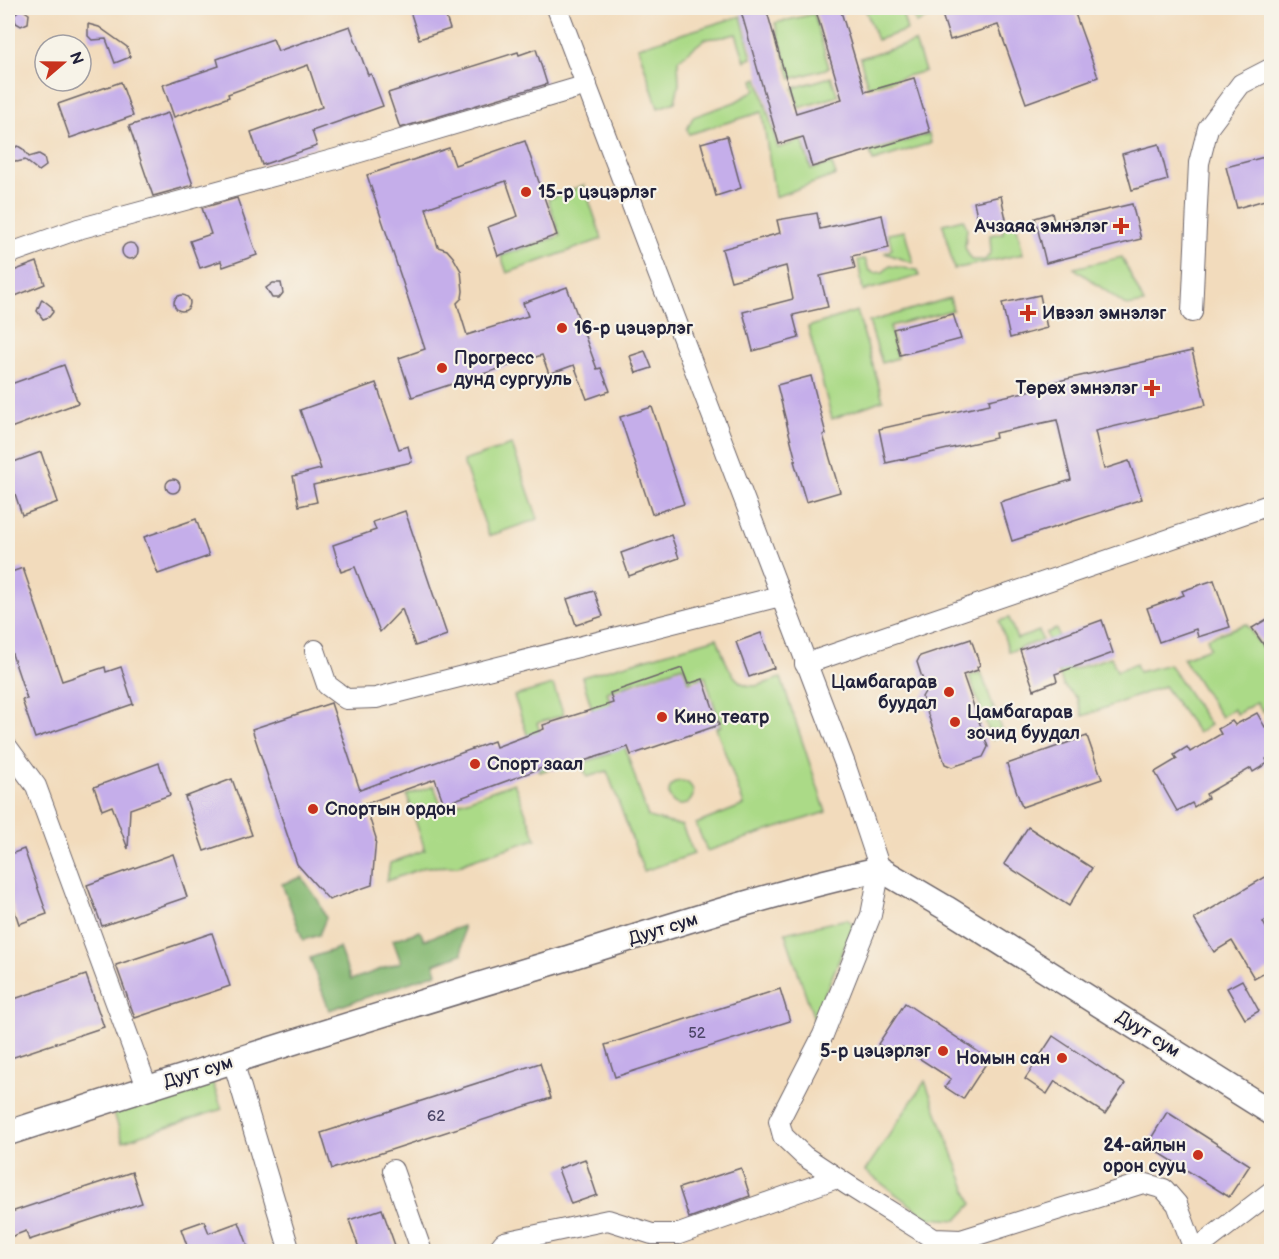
<svg xmlns="http://www.w3.org/2000/svg" width="1279" height="1259" viewBox="0 0 1279 1259" font-family="'Balsamiq Sans',sans-serif">
<style>
.green{fill:#abda87;stroke:#667e61;stroke-width:1.5}
.forest{fill:#88ba74;stroke:#556e58;stroke-width:1.5}
.building{fill:#c5aeea}
.lines{fill:none;stroke-linecap:round;stroke-linejoin:round}
.minor-casing{stroke:#6b6368;stroke-width:22}
.major-casing{stroke:#6b6368;stroke-width:27}
.minor{stroke:#fff;stroke-width:20}
.major{stroke:#fff;stroke-width:24}
.poi-dot{fill:#c8321e;stroke:#f7f3e8;stroke-width:2}
.labels{text-anchor:middle;dominant-baseline:central;stroke-width:4.5;stroke-linejoin:round;paint-order:stroke}
.number-label{font-size:15px;fill:#4b4567}
.poi-label{font-size:18px;font-weight:bold;fill:#22223b;stroke:#f7f3e8;text-anchor:start}
.street-label{font-size:18px;fill:#22223b;stroke:#f7f3e8}
</style>
<rect width="100%" height="100%" fill="#f7f3e8"/>
<filter id="ink" filterUnits="userSpaceOnUse"><feTurbulence type="fractalNoise" baseFrequency=".0167" numOctaves="2"/><feDisplacementMap in="SourceGraphic" scale="12" xChannelSelector="R" yChannelSelector="G"/><feConvolveMatrix kernelMatrix="1 2 1 2 8 2 1 2 1" color-interpolation-filters="sRGB"/></filter>
<filter id="wash" filterUnits="userSpaceOnUse"><feTurbulence type="fractalNoise" baseFrequency=".008" numOctaves="4" result="noise"/><feDisplacementMap in="SourceGraphic" scale="24" xChannelSelector="R" yChannelSelector="G"/><feGaussianBlur stdDeviation="1.35" result="paint"/><feColorMatrix in="noise" values="0 0 0 0 0 0 0 0 0 0 0 0 0 0 0 0 0 1.4 0 .05"/><feComposite in="paint" operator="in"/></filter>
<g filter="url(#wash)">
<rect width="100%" height="100%" fill="#f2dbbc"/>
<g class="green">
<polygon points="865,8 901,8 907,30 877,40"/>
<polygon points="912,8 936,8 938,14 916,23"/>
<polygon points="814,14 829,68 791,79 775,23"/>
<polygon points="741,16 752,58 745,61 736,34 724,37 705,39 678,60 679,84 675,102 658,108 638,47"/>
<polygon points="915,42 925,71 868,87 860,58"/>
<polygon points="831,77 838,96 799,108 793,88"/>
<polygon points="758,78 778,148 802,140 811,169 832,164 836,175 775,197 762,112 689,134 687,129 693,117 735,102 756,90 753,80"/>
<polygon points="929,134 931,143 873,161 870,152"/>
<polygon points="584,185 602,239 507,273 501,256 560,236 548,199"/>
<polygon points="963,219 967,228 965,247 971,260 985,260 991,253 990,235 1003,233 1003,224 1016,222 1023,254 954,269 943,224"/>
<polygon points="905,231 905,232 913,263 885,253 892,249 888,234"/>
<polygon points="1122,257 1144,303 1127,306 1074,268"/>
<polygon points="865,259 869,270 874,273 883,272 890,266 917,270 919,276 863,291 858,260"/>
<polygon points="950,298 953,310 890,326 897,358 882,363 869,322"/>
<polygon points="857,311 883,400 832,419 808,327"/>
<polygon points="512,445 538,519 489,536 463,461"/>
<polygon points="1009,618 1017,639 1039,631 1042,640 1009,652 999,621"/>
<polygon points="1246,624 1271,661 1271,704 1263,712 1257,702 1237,714 1233,709 1221,717 1183,658 1210,648 1207,638"/>
<polygon points="1056,629 1071,670 1111,657 1117,671 1136,664 1139,672 1169,664 1210,725 1198,733 1164,686 1083,716 1077,698 1063,685 1046,633"/>
<path d="M717,638c6,15 14,49 36,48 8,0 19,-6 28,-8l45,134 -119,39 -11,-27 48,-19 -28,-77 5,-2 -16,-50 -16,6 -6,-16 -76,26 41,125 34,9 12,28 -50,17 -37,-100 -20,6 -5,-14 28,-9 -7,-24 -4,1 -17,-54z"/>
<polygon points="981,672 1003,735 992,740 969,676"/>
<polygon points="553,685 564,715 537,723 545,747 542,748 549,769 540,772 514,696"/>
<circle cx="681" cy="793" r="12"/>
<polygon points="514,783 536,839 468,861 458,866 425,867 387,881 390,863 425,850 407,795 434,786 442,809"/>
<polygon points="847,919 854,925 814,1019 785,933"/>
<polygon points="212,1081 222,1109 123,1141 114,1113"/>
<polygon points="925,1081 972,1204 957,1220 928,1218 865,1171"/>
</g>
<g class="forest">
<polygon points="302,877 318,900 326,918 319,935 303,940 282,884"/>
<polygon points="463,926 462,954 434,964 437,973 329,1010 310,958 339,948 351,980 401,962 393,940 420,931 424,940"/>
</g>
<g id="blocks">
<g class="building">
<polygon points="20,8 29,14 28,23 21,26 16,23 14,16"/>
<polygon points="409,8 443,8 450,29 419,39"/>
<polygon points="740,8 766,8 796,113 842,99 815,8 840,8 865,92 914,78 930,132 812,167 803,137 779,144"/>
<polygon points="940,8 1073,8 1098,77 1026,103 998,25 950,40"/>
<polygon points="88,24 99,27 127,47 130,57 115,63 106,39 92,40 88,36"/>
<polygon points="350,26 368,75 371,74 383,106 312,131 317,146 262,165 251,132 322,107 308,65 228,94 229,97 174,117 163,85 219,66 217,59 273,39 278,51"/>
<polygon points="536,49 547,84 400,128 388,93 518,52 519,55"/>
<polygon points="121,82 133,116 70,138 58,104"/>
<polygon points="168,113 193,185 153,196 129,126"/>
<polygon points="727,136 741,188 716,196 701,143"/>
<polygon points="525,141 557,235 498,256 488,227 518,216 506,181 426,208 438,247 447,250 453,257 461,271 463,291 462,298 457,303 467,335 528,316 523,303 567,287 597,369 601,368 610,391 587,399 574,365 549,374 542,355 412,397 399,358 425,349 367,175 449,148 455,165"/>
<polygon points="1159,144 1168,180 1132,190 1122,154"/>
<polygon points="18,146 23,149 29,157 39,154 44,157 46,166 39,171 25,160 17,162 11,158 10,152 14,148"/>
<polygon points="1272,155 1272,198 1237,208 1226,167"/>
<polygon points="1001,196 1006,219 979,225 974,202"/>
<polygon points="237,198 257,255 223,267 221,261 200,268 190,241 211,234 202,208"/>
<polygon points="1132,204 1141,239 1046,263 1035,218 1052,213 1054,222"/>
<polygon points="817,213 820,229 882,215 889,248 852,256 855,268 820,276 828,307 793,315 799,338 753,351 743,312 793,299 786,266 731,281 722,249 780,233 777,220"/>
<circle cx="130" cy="251" r="8"/>
<polygon points="37,262 45,284 8,299 8,273"/>
<polygon points="273,283 281,283 283,293 279,298 272,298 266,288"/>
<polygon points="1040,295 1047,328 1010,338 1002,303"/>
<circle cx="182" cy="303" r="8"/>
<polygon points="42,299 52,307 53,312 49,317 43,319 37,311"/>
<polygon points="953,314 961,339 900,355 893,329"/>
<polygon points="645,351 652,368 636,373 630,356"/>
<polygon points="1192,351 1206,405 1095,431 1104,469 1129,461 1142,499 1012,541 1000,502 1071,480 1057,420 995,433 996,438 886,463 879,429 990,404 989,400 1050,386 1049,383"/>
<polygon points="64,365 78,403 8,429 8,385"/>
<polygon points="811,376 826,434 823,435 840,492 806,502 794,461 796,461 777,385"/>
<polygon points="376,383 399,449 408,446 412,462 313,485 317,502 299,506 293,476 321,469 300,410"/>
<polygon points="652,407 684,504 652,514 620,417"/>
<polygon points="41,452 58,502 22,515 8,473 8,464"/>
<circle cx="173" cy="486" r="7"/>
<polygon points="405,511 447,635 415,646 402,609 380,632 355,567 341,572 333,545 376,530 373,522"/>
<polygon points="196,519 209,556 158,574 144,537"/>
<polygon points="671,535 679,558 629,576 621,553"/>
<polygon points="23,568 62,681 105,667 106,672 121,667 133,704 35,738 22,700 27,699 8,642 8,573"/>
<polygon points="1214,580 1230,627 1198,637 1196,629 1159,642 1147,608 1184,595 1182,591"/>
<polygon points="594,591 603,616 576,625 567,599"/>
<polygon points="1272,616 1272,657 1252,628"/>
<polygon points="1102,620 1113,653 1055,674 1057,681 1034,690 1020,650"/>
<polygon points="761,633 774,668 749,677 736,642"/>
<polygon points="971,639 980,665 977,667 978,670 963,675 988,747 983,757 952,767 945,764 922,697 926,690 917,662 920,656"/>
<polygon points="682,668 688,684 703,679 719,725 631,755 628,747 552,771 550,765 444,804 435,779 365,804 376,838 372,885 329,900 297,864 252,729 331,703 360,790 494,741 496,747 544,729 543,725 613,703 610,693"/>
<polygon points="1257,713 1265,727 1272,723 1272,756 1266,759 1268,763 1253,772 1251,768 1206,794 1208,798 1194,807 1192,803 1177,811 1155,772 1177,759 1174,755 1187,747 1190,752 1221,734 1218,729 1232,721 1235,725"/>
<polygon points="1087,736 1102,779 1022,807 1007,764"/>
<polygon points="159,763 170,795 130,809 128,849 112,806 102,810 94,787"/>
<polygon points="232,779 252,835 204,851 185,797"/>
<polygon points="1028,827 1092,868 1069,906 1004,864"/>
<polygon points="24,849 47,914 19,924 8,891 8,855"/>
<polygon points="173,854 187,897 102,926 87,885"/>
<polygon points="1272,873 1272,917 1263,922 1272,939 1272,968 1254,978 1232,941 1214,952 1194,919"/>
<polygon points="212,933 230,986 135,1018 116,965"/>
<polygon points="86,975 104,1027 8,1059 8,1001"/>
<polygon points="1242,980 1259,1011 1245,1019 1227,988"/>
<polygon points="780,989 790,1021 615,1077 605,1045"/>
<polygon points="905,1003 989,1059 963,1099 945,1087 951,1079 902,1047 896,1056 878,1044"/>
<polygon points="1053,1036 1125,1084 1105,1114 1055,1081 1047,1094 1025,1079"/>
<polygon points="540,1063 551,1098 332,1169 321,1133"/>
<polygon points="1167,1112 1250,1165 1229,1197 1147,1145"/>
<polygon points="585,1159 597,1195 571,1204 558,1169"/>
<polygon points="741,1168 750,1196 689,1218 679,1188"/>
<polygon points="132,1172 142,1203 29,1240 26,1231 8,1238 8,1213"/>
<polygon points="382,1209 397,1251 360,1251 349,1220"/>
<polygon points="204,1221 209,1233 239,1222 250,1251 189,1251 181,1229"/>
</g>
</g>
</g>
<g filter="url(#ink)">
<use href="#blocks" fill-opacity="0" stroke="#6b6368" stroke-width="1.5"/>
<g class="lines">
<g class="minor-casing">
<g id="minor">
<polyline points="557,8 845,764 880,869 871,915 823,1035 779,1121 783,1136 804,1156 848,1185 934,1239 961,1240 1143,1183 1164,1189 1177,1204 1195,1252"/>
<polyline points="8,254 78,229 336,159 587,85"/>
<polyline points="1192,312 1199,163 1208,128 1241,84 1272,68"/>
<polyline points="315,650 327,685 346,699 376,698 780,596"/>
<polyline points="805,664 1272,504"/>
<polyline points="8,748 36,786 147,1087"/>
<polyline points="233,1061 290,1252"/>
<polyline points="393,1170 422,1252"/>
<polyline points="1194,1251 1272,1191"/>
<polyline points="496,1252 504,1242 608,1220 652,1234 679,1234 837,1178"/>
</g>
</g>
<g class="major-casing">
<path id="major" d="M8,1133c186,-60 372,-119 560,-175 103,-32 206,-66 312,-89l66,39 326,205"/>
</g>
<use href="#minor" class="minor"/>
<use href="#major" class="major"/>
</g>
</g>
<g class="poi-dot">
<circle cx="526" cy="192" r="6"/>
<path d="M1118 217h6v6h6v6h-6v6h-6v-6h-6v-6h6z"/>
<path d="M1025 304h6v6h6v6h-6v6h-6v-6h-6v-6h6z"/>
<circle cx="562" cy="328" r="6"/>
<circle cx="442" cy="368" r="6"/>
<path d="M1149 379h6v6h6v6h-6v6h-6v-6h-6v-6h6z"/>
<circle cx="949" cy="692" r="6"/>
<circle cx="662" cy="717" r="6"/>
<circle cx="955" cy="722" r="6"/>
<circle cx="475" cy="764" r="6"/>
<circle cx="313" cy="809" r="6"/>
<circle cx="943" cy="1051" r="6"/>
<circle cx="1062" cy="1058" r="6"/>
<circle cx="1198" cy="1155" r="6"/>
</g>
<g class="labels">
<g class="number-label">
<text x="697" y="1033">52</text>
<text x="436" y="1116">62</text>
</g>
<g class="poi-label">
<text x="538" y="192">15-р цэцэрлэг</text>
<text x="1108" y="226" text-anchor="end">Ачзаяа эмнэлэг</text>
<text x="1042" y="313">Ивээл эмнэлэг</text>
<text x="574" y="328">16-р цэцэрлэг</text>
<text x="454" y="358">Прогресс<tspan x="454" dy="21">дунд сургууль</tspan></text>
<text x="1138" y="388" text-anchor="end">Төрөх эмнэлэг</text>
<text x="937" y="682" text-anchor="end">Цамбагарав<tspan x="937" dy="21">буудал</tspan></text>
<text x="967" y="712">Цамбагарав<tspan x="967" dy="21">зочид буудал</tspan></text>
<text x="674" y="717">Кино театр</text>
<text x="487" y="764">Спорт заал</text>
<text x="325" y="809">Спортын ордон</text>
<text x="931" y="1051" text-anchor="end">5-р цэцэрлэг</text>
<text x="1050" y="1058" text-anchor="end">Номын сан</text>
<text x="1186" y="1145" text-anchor="end">24-айлын<tspan x="1186" dy="21">орон сууц</tspan></text>
</g>
<g class="street-label">
<text transform="translate(663 929) rotate(-17)">Дуут сум</text>
<text transform="translate(1148 1034) rotate(32)">Дуут сум</text>
<text transform="translate(198 1072) rotate(-17)">Дуут сум</text>
</g>
</g>
<rect width="1279" height="1259" fill="none" stroke="#f7f3e8" stroke-width="30"/>
<g transform="translate(63 63) rotate(70)"><circle r="28" fill="#f7f3e8" stroke="#a29fa3" stroke-width="1.5"/>
<path d="M0-4.5L10 22L0 15L-10 22Z" fill="#c8321e"/>
<text y="-9" font-size="16" font-weight="bold" text-anchor="middle" fill="#22223b">N</text>
</g>
</svg>
